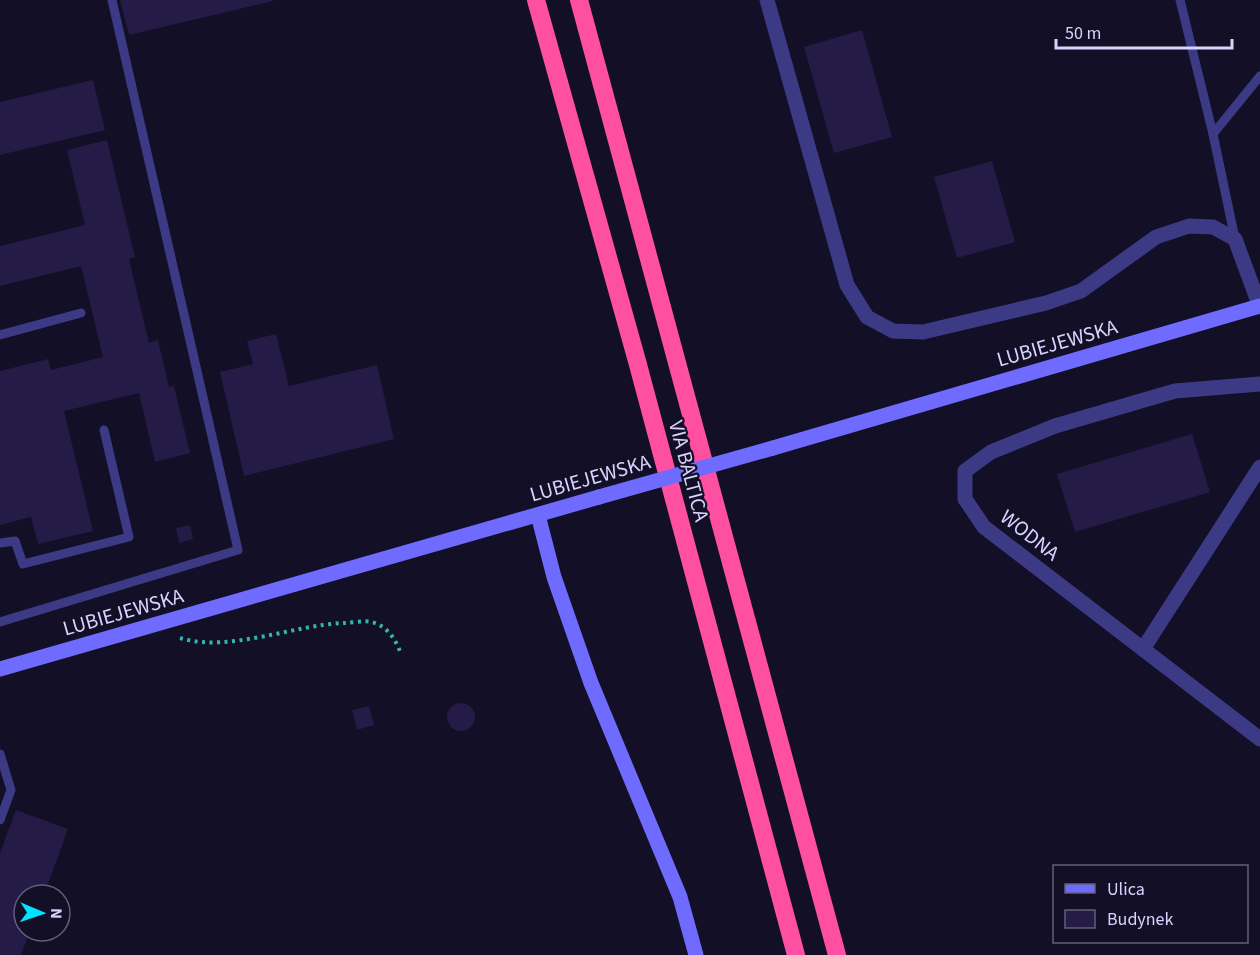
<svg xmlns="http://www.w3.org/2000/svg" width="1260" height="955" viewBox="0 0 1260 955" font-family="'Source Sans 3',sans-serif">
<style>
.building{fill:#241b47}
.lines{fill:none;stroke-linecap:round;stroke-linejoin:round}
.path{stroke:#2fb8b0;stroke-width:4;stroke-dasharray:3 4.5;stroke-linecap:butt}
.lane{stroke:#3d3a85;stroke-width:9}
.street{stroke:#3d3a85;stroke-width:15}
.secondary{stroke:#6f6bff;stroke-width:15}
.highway{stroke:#ff4fa3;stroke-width:18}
.secondary-bridge{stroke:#6f6bff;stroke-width:15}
.labels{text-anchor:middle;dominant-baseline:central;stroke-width:4.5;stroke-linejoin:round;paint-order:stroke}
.street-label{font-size:21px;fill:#d9d4ff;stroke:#130f26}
</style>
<rect width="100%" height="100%" fill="#130f26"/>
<g class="building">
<polygon points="120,0 273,0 273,1 129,35"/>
<polygon points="862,30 892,137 834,153 804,47"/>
<polygon points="93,80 105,130 0,155 0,102"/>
<polygon points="107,140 135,257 129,259 149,343 158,340 169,387 174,386 190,453 155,462 139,393 64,411 93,531 38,544 31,517 0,525 0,371 48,359 51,370 103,357 81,266 0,286 0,246 85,225 67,150"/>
<polygon points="992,161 1015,242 957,258 934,177"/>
<polygon points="276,334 289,386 377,365 394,439 244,476 220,372 253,364 247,341"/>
<polygon points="1192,434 1210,492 1075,532 1057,474"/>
<polygon points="190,525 193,539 179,543 176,528"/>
<circle cx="461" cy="717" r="14"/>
<polygon points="369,706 374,725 357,730 352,710"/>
<polygon points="16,810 68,829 44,895 24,895 24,931 30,931 21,955 0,955 0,853"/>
</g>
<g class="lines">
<path class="path" d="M180,638c48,15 113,-13 164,-15 8,0 19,-3 27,-1 16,3 25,18 30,32"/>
<g class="lane">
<polyline points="1180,0 1213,134 1235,239"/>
<polyline points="1213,134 1260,76"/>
<polyline points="0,335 81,313"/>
<polyline points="0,543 15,541 23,564 129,537 104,430"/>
<polyline points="0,622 238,550 112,0"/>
<polyline points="0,754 11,790 0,820"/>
</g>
<g class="street">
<polyline points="767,0 847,285 867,317 893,331 923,332 1046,303 1081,291 1156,237 1189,226 1213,227 1235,239 1260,307"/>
<polyline points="1260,384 1175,391 1055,426 991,452 965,471 965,499 984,527 1260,739"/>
<polyline points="1143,649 1260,467"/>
</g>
<g class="secondary">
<polyline points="773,448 1260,306"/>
<polyline points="538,515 554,577 591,683 680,897 696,955"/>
<polyline points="0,669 599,497"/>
</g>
<g class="highway">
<polyline points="536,0 637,361 796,955"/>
<polyline points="579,0 837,955"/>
</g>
<polyline class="secondary-bridge" points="599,497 773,448"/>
</g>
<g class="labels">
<g class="street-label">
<text transform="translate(1057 343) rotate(-16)">LUBIEJEWSKA</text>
<text transform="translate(689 471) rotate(75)">VIA BALTICA</text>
<text transform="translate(590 478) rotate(-16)">LUBIEJEWSKA</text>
<text transform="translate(1030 535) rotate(38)">WODNA</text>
<text transform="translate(123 612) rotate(-16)">LUBIEJEWSKA</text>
</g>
</g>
<rect x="1053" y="865" width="195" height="78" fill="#130f26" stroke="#625e7d" stroke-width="1.5"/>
<rect x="1065" y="884" width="30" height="9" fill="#6f6bff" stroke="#625e7d" stroke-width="1.5"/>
<text x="1107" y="895" font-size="18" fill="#d9d4ff">Ulica</text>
<rect x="1065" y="910" width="30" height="18" fill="#241b47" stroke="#625e7d" stroke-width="1.5"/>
<text x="1107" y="925" font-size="18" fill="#d9d4ff">Budynek</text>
<g transform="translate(42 913) rotate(92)"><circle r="28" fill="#130f26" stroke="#625e7d" stroke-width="1.5"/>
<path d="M0-4.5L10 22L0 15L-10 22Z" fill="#00e5ff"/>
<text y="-9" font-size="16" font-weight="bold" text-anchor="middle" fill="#d9d4ff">N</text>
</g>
<path d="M1056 39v9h176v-9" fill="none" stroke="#d9d4ff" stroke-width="3"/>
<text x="1065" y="39" font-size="18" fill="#d9d4ff" stroke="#130f26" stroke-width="4.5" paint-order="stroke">50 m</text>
</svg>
